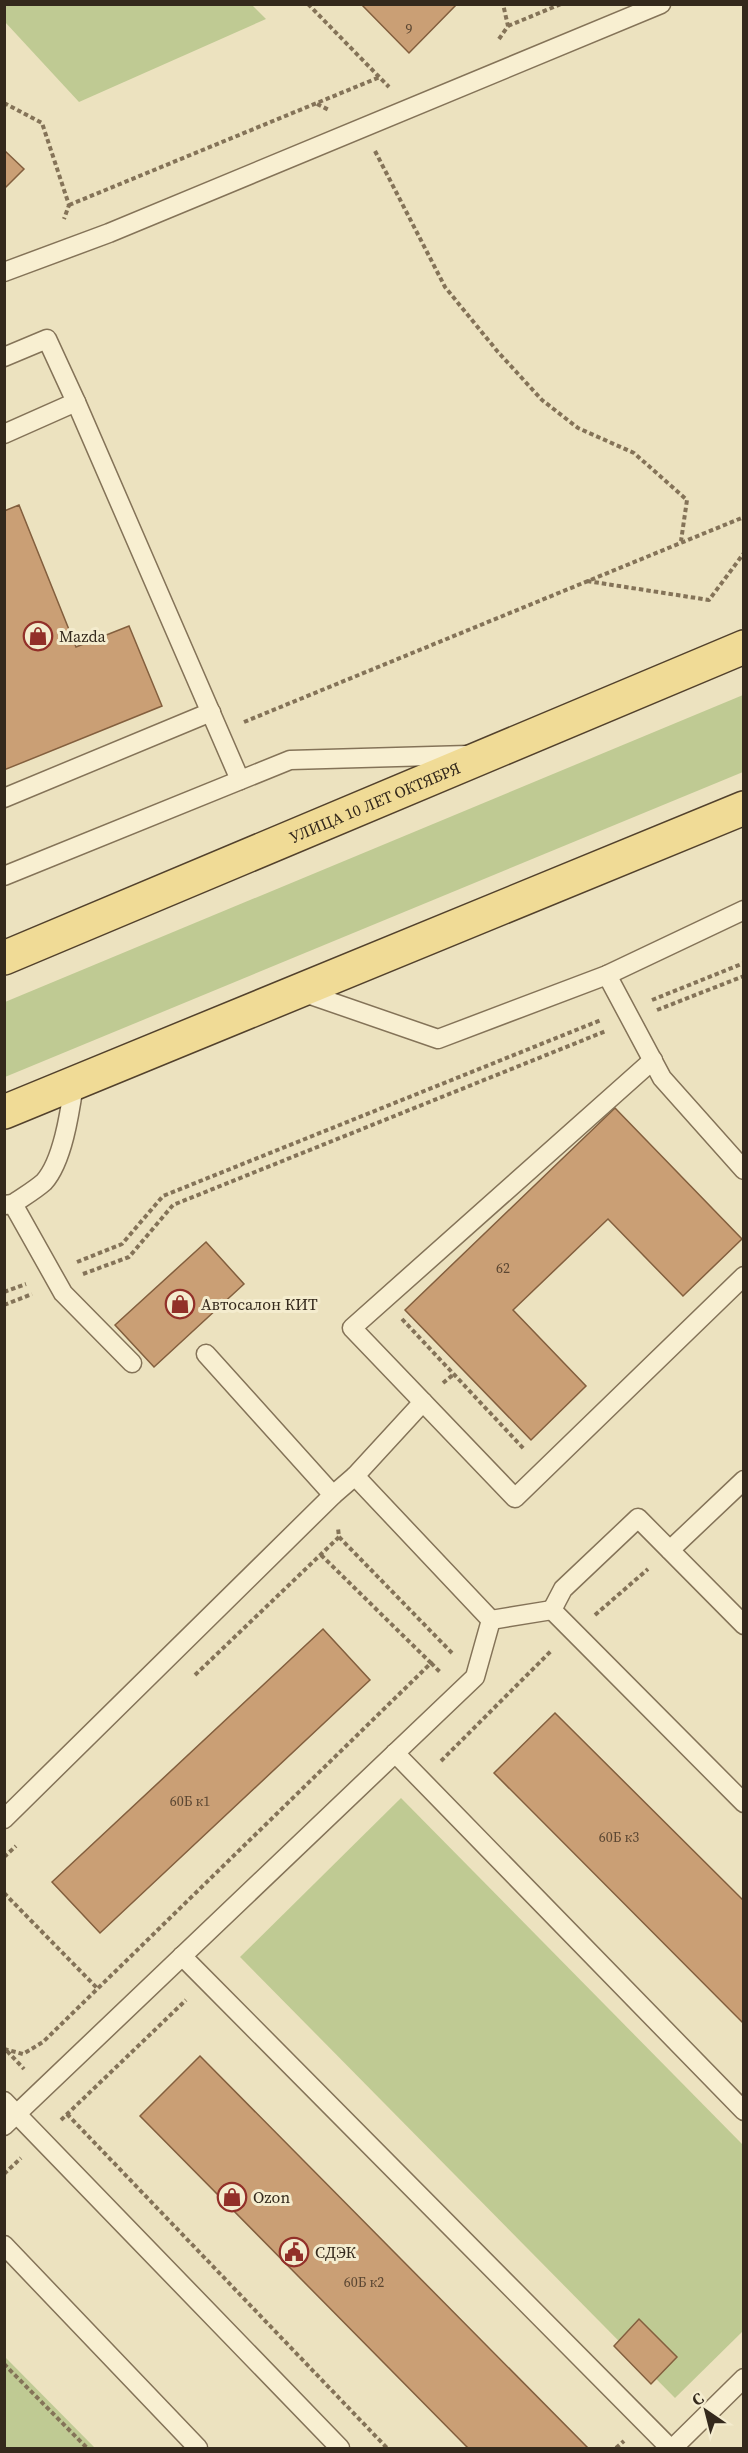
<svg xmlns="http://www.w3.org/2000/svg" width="748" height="2453" viewBox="0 0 748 2453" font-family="'Source Serif 4',serif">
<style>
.green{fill:#bfca93}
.building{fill:#ca9f75;stroke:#835f3e;stroke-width:1.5}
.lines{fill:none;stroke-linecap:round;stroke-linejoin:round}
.service-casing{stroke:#847358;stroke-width:21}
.primary-casing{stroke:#52412c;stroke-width:36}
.path{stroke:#847358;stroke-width:4;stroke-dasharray:4.5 3;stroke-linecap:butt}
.service{stroke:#f8efd1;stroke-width:18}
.primary{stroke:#f0db96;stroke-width:33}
.labels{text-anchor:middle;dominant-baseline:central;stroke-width:6;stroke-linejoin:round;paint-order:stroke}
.number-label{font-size:14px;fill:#5a4632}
.poi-label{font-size:16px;fill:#34291c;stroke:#f4ecce;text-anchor:start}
.street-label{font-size:16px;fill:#34291c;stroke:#f4ecce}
</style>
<rect width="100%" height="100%" fill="#ece2bf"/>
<g class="green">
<polygon points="5,4 252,5 266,19 79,102 5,22"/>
<polygon points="743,695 743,772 5,1077 5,1002"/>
<polygon points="401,1798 743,2145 743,2331 675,2398 240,1957"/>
<polygon points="5,2357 95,2448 5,2448"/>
</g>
<g class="building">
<polygon points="361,4 457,4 409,53"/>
<polygon points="4,150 24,169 4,189"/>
<polygon points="19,505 76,647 129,626 162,706 4,770 4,511"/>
<polygon points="615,1108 742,1239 683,1296 608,1219 513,1310 586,1386 531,1440 405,1310"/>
<polygon points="206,1242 244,1284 154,1367 115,1325"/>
<polygon points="323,1629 370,1680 100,1933 52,1882"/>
<polygon points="555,1713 744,1901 744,2024 494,1773"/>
<polygon points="200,2056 588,2448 468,2448 140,2116"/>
<polygon points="639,2319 677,2357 651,2384 614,2346"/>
</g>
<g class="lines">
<g class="service-casing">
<g id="service">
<polyline points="4,272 109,233 661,4"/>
<polyline points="4,357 47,339 76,402 240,780"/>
<polyline points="4,434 76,402"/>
<polyline points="4,798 211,712"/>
<polyline points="4,876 290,760 468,755"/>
<polyline points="607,975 662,1078 744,1170"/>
<polyline points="299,991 438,1039 607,975 744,910"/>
<polyline points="653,1060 352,1328 515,1498 744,1276"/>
<path d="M13,1204c10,-7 22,-14 31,-22 19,-21 26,-71 30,-98"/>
<polyline points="4,1205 13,1204 63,1293 132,1363"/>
<polyline points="206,1354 333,1495"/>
<polyline points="355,1476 423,1402"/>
<polyline points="670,1550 744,1480"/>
<polyline points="491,1620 552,1610"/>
<polyline points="744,1625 638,1518 563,1589 552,1610 744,1803"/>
<polyline points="395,1753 744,2111"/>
<polyline points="4,1819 333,1495 355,1476 491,1620 475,1677 4,2126"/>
<polyline points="182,1956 670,2448"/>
<polyline points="4,2101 340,2448"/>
<polyline points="4,2245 198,2448"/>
<polyline points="673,2448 744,2378"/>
</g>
</g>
<g class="primary-casing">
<g id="primary">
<path id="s1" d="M4,958l740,-311"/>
<polyline points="4,1112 744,808"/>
</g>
</g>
<g class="path">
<polyline points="308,4 389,87"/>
<polyline points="508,26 561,4"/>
<polyline points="499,39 508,26 503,4"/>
<polyline points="4,103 42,123 69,205 64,219"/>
<polyline points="317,104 329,110"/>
<polyline points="375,151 445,287 498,352 542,400 578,428 634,453 687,500 681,541"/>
<polyline points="69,205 380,77"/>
<polyline points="587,581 709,600 744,553"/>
<polyline points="244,722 744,517"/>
<polyline points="652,1000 744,963"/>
<polyline points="657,1010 744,976"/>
<polyline points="77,1262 122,1244 163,1196 601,1020"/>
<polyline points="83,1274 129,1257 173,1205 606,1031"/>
<polyline points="4,1292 26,1284"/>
<polyline points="4,1305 32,1294"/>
<polyline points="402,1319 524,1449"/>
<polyline points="443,1383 454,1374"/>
<polyline points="339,1537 452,1653"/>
<polyline points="595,1615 648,1569"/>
<polyline points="431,1663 441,1673"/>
<polyline points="195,1675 339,1537 338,1528"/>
<polyline points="441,1761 552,1650"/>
<polyline points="4,1857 16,1846"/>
<polyline points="4,1893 98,1989"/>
<polyline points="4,2049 23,2054 43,2042 431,1663 320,1554"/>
<polyline points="7,2051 24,2069"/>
<polyline points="67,2114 387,2448"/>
<polyline points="61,2120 186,2000"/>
<polyline points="4,2174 21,2158"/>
<polyline points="4,2364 87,2448"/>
<polyline points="616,2448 624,2441"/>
</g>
<use href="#service" class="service"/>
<use href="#primary" class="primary"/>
</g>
<defs>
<g id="shop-ring" transform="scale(1.5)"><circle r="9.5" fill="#f4ecce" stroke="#923029" stroke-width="1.5"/><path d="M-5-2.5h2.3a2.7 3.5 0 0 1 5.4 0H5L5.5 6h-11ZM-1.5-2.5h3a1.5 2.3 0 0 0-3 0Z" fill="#923029"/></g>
<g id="civic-ring" transform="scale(1.5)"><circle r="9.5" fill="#f4ecce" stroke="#923029" stroke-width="1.5"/><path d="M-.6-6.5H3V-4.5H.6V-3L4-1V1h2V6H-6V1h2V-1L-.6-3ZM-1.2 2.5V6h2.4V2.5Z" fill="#923029"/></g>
</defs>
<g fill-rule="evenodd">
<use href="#shop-ring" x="38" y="636"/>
<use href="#shop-ring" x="180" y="1304"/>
<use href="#shop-ring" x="232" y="2197"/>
<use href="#civic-ring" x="294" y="2252"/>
</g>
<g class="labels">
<g class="number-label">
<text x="409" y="29">9</text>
<text x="503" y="1268">62</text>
<text x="190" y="1801">60Б к1</text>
<text x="619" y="1837">60Б к3</text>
<text x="364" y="2282">60Б к2</text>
</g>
<g class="poi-label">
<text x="59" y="636">Mazda</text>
<text x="201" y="1304">Автосалон КИТ</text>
<text x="253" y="2197">Ozon</text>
<text x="315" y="2252">СДЭК</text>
</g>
<g class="street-label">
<text stroke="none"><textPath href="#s1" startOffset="402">УЛИЦА 10 ЛЕТ ОКТЯБРЯ</textPath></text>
</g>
</g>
<rect width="748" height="2453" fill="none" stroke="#34291c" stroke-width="12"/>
<g transform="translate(706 2411) rotate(325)" stroke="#f4ecce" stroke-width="4.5" paint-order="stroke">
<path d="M0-4.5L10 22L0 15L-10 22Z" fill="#34291c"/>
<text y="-9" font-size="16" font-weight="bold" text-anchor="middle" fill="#34291c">С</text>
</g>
</svg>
